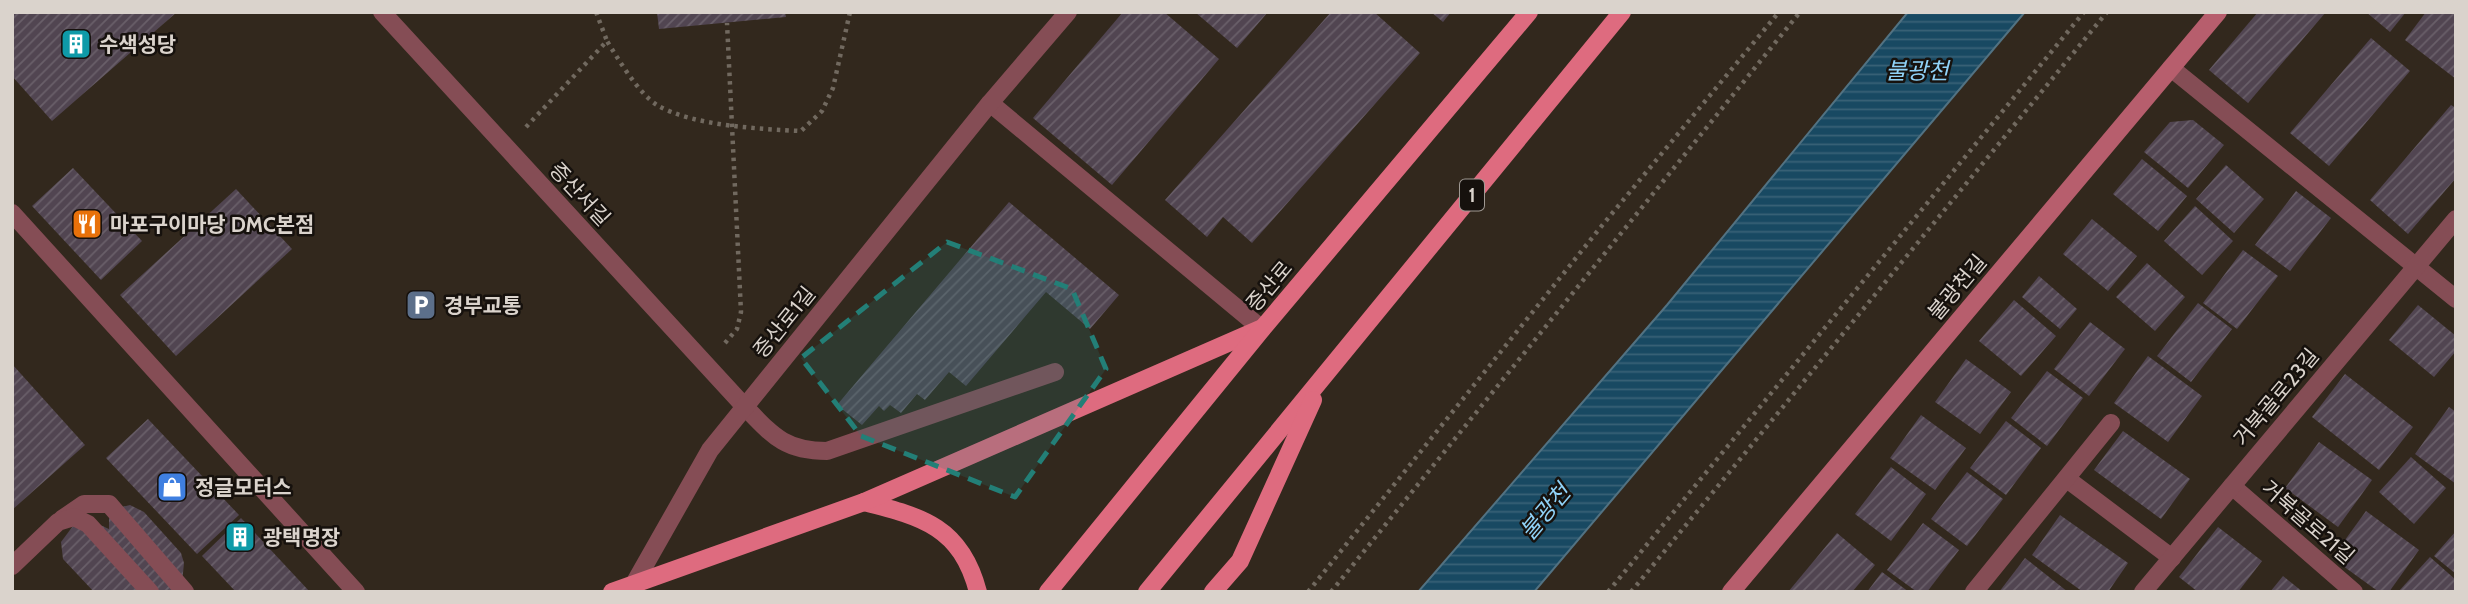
<svg xmlns="http://www.w3.org/2000/svg" width="2468" height="604" viewBox="0 0 2468 604" font-family="Cabin,'Noto Sans KR',sans-serif">
<style>
.water{fill:url(#water-rules);stroke:#527282;stroke-width:2}
.building{fill:url(#building-hatch)}
.lines{fill:none;stroke-linecap:round;stroke-linejoin:round}
.path{stroke:#71695f;stroke-width:4.5;stroke-dasharray:3.5 5;stroke-linecap:butt}
.lane{stroke:#854d55;stroke-width:18}
.street{stroke:#854d55;stroke-width:18}
.secondary{stroke:#b75e6d;stroke-width:18}
.primary{stroke:#de6b7f;stroke-width:18}
.marked{fill:#237f77;fill-opacity:0.2;stroke:#237f77;stroke-width:5;stroke-dasharray:14 9;stroke-linejoin:round}
.labels{text-anchor:middle;dominant-baseline:central;stroke-width:5;stroke-linejoin:round;paint-order:stroke}
.shield{fill:#16110d;stroke:#9f9993;stroke-width:2}
.shield-label{font-size:19px;font-weight:bold;fill:#dad3cc}
.poi-label{font-size:21px;font-weight:bold;fill:#dad3cc;stroke:#16110d;text-anchor:start}
.street-label{font-size:21px;fill:#dad3cc;stroke:#16110d}
.water-label{font-size:23px;font-style:italic;fill:#90d2f7;stroke:#16110d}
</style>
<defs>
<pattern id="water-rules" width="6" height="5" patternUnits="userSpaceOnUse" patternTransform="scale(1.75)"><rect width="6" height="5" fill="#184962"/><path d="M0 2.5h6" fill="none" stroke="#396277"/></pattern>
<pattern id="building-hatch" width="6" height="6" patternUnits="userSpaceOnUse" patternTransform="scale(1.75)"><rect width="6" height="6" fill="#514551"/><path d="M-1 1l2-2M0 6l6-6M5 7l2-2" fill="none" stroke="#695f69"/></pattern>
</defs>
<rect width="100%" height="100%" fill="#32281d"/>
<polygon class="water" points="1908,12 2025,12 1534,592 1418,592 1667,305"/>
<g class="building">
<polygon points="12,12 177,12 52,121 12,76"/>
<polygon points="657,12 785,12 786,17 659,29"/>
<polygon points="1123,12 1164,12 1219,59 1112,185 1033,118"/>
<polygon points="1195,12 1268,12 1237,48"/>
<polygon points="1331,12 1374,12 1420,53 1252,243 1223,217 1207,237 1165,200"/>
<polygon points="1431,12 1451,12 1443,22"/>
<polygon points="2258,12 2326,12 2248,103 2209,70"/>
<polygon points="2366,12 2406,12 2390,32"/>
<polygon points="2426,12 2456,12 2456,79 2405,40"/>
<polygon points="2371,38 2410,71 2329,166 2290,133"/>
<polygon points="2451,105 2456,108 2456,178 2408,234 2370,200"/>
<polygon points="2193,120 2224,145 2188,188 2144,152 2170,122"/>
<polygon points="2142,159 2187,196 2158,231 2113,194"/>
<polygon points="2226,165 2264,199 2234,233 2196,199"/>
<polygon points="73,168 142,241 101,280 32,206"/>
<polygon points="236,189 292,249 176,356 120,295"/>
<polygon points="2296,191 2331,218 2290,271 2255,245"/>
<polygon points="1009,202 1119,295 1090,329 1046,292 966,386 949,372 925,400 917,394 901,413 890,405 884,411 879,406 862,425 837,405"/>
<polygon points="2195,206 2233,241 2202,275 2164,241"/>
<polygon points="2092,219 2137,256 2108,291 2063,254"/>
<polygon points="2243,250 2278,276 2237,329 2203,303"/>
<polygon points="2147,263 2185,297 2155,331 2116,297"/>
<polygon points="2039,276 2077,309 2060,329 2022,297"/>
<polygon points="2014,300 2056,336 2021,376 1979,341"/>
<polygon points="2198,303 2232,329 2191,382 2157,356"/>
<polygon points="2418,305 2456,336 2456,351 2434,377 2389,340"/>
<polygon points="2090,322 2125,349 2089,396 2054,369"/>
<polygon points="2148,356 2202,396 2168,442 2114,403"/>
<polygon points="1966,359 2011,392 1980,434 1935,402"/>
<polygon points="12,364 85,445 12,510"/>
<polygon points="2047,371 2083,398 2047,446 2011,418"/>
<polygon points="2345,374 2413,427 2379,470 2312,417"/>
<polygon points="2449,407 2456,412 2456,484 2415,454"/>
<polygon points="1921,415 1966,448 1935,490 1890,458"/>
<polygon points="148,419 239,515 197,554 106,458"/>
<polygon points="2006,421 2041,448 2006,495 1970,468"/>
<polygon points="2123,431 2190,479 2161,519 2094,470"/>
<polygon points="2319,442 2372,480 2338,527 2285,488"/>
<polygon points="2411,457 2446,488 2414,524 2379,492"/>
<polygon points="1891,467 1926,494 1891,541 1855,514"/>
<polygon points="1967,472 2003,499 1967,546 1931,519"/>
<polygon points="130,505 144,512 181,553 184,563 182,583 174,592 94,592 63,559 61,542 76,522 89,520 109,529 109,518 118,508"/>
<polygon points="2366,511 2419,550 2389,592 2379,592 2332,558"/>
<polygon points="2060,515 2128,563 2108,592 2083,592 2032,555"/>
<polygon points="241,518 310,592 236,592 202,556"/>
<polygon points="1923,523 1959,550 1927,592 1917,592 1887,570"/>
<polygon points="2218,527 2262,561 2238,592 2198,592 2179,577"/>
<polygon points="2456,531 2456,574 2434,556"/>
<polygon points="1837,533 1875,565 1852,592 1788,592"/>
<polygon points="2430,557 2456,580 2456,592 2398,592"/>
<polygon points="2025,558 2068,592 1999,592"/>
<polygon points="1882,572 1909,592 1867,592"/>
<polygon points="2283,576 2303,592 2270,592"/>
</g>
<g class="lines">
<g class="path">
<polyline points="596,12 607,41"/>
<path d="M526,127l81,-86c11,18 32,53 50,64 35,21 104,24 144,26l21,-20 11,-23 17,-76"/>
<polyline points="725,343 737,329 741,312 727,23"/>
<polyline points="1308,592 1600,228 1779,12"/>
<polyline points="1331,592 1800,12"/>
<polyline points="1608,592 2084,12"/>
<polyline points="1631,592 2107,12"/>
</g>
<g class="lane">
<path d="M745,407c28,29 40,44 82,44l228,-79"/>
<polyline points="2067,479 2172,558"/>
<polyline points="62,519 84,504 109,504 185,592"/>
<polyline points="12,566 58,522 74,517 88,524 150,592"/>
<polyline points="1974,592 2111,423"/>
</g>
<g class="street">
<polyline points="382,12 745,407"/>
<polyline points="2171,68 2456,299"/>
<polyline points="990,103 1262,329"/>
<polyline points="12,213 356,592"/>
<polyline points="2232,486 2354,592"/>
<polyline points="634,584 710,450 990,103 1068,12"/>
<polyline points="2143,592 2456,219"/>
</g>
<polyline class="secondary" points="1731,592 2218,12"/>
<g class="primary">
<path d="M864,502c59,15 97,25 114,90"/>
<polyline points="612,592 864,502 1260,329"/>
<polyline points="1048,592 1262,329 1529,12"/>
<polyline points="1147,592 1622,12"/>
<polyline points="1213,592 1240,561 1313,400"/>
</g>
</g>
<path class="marked" d="M947,242l125,47 34,80 -91,128 -154,-61 -60,-78z"/>
<defs>
<g id="building-square" transform="scale(1.575)"><rect x="-9" y="-9" width="18" height="18" rx="4" fill="#0f9aa8" stroke="#16110d"/><path d="M-4-6H4V6H1V3H-1V6H-4ZM-2.5-4.3h1.7v1.8h-1.7ZM.8-4.3h1.7v1.8H.8ZM-2.5-1h1.7V.8h-1.7ZM.8-1h1.7V.8H.8Z" fill="#fff"/></g>
<g id="restaurant-square" transform="scale(1.575)"><rect x="-9" y="-9" width="18" height="18" rx="4" fill="#e8710a" stroke="#16110d"/><path d="M-5-6h1v4h1v-4h1v4h1v-4h1v5L-1.5 .5V6h-2V.5L-5-1ZM5-6V6H3V1.5H1.5Q1.5-4 5-6Z" fill="#fff"/></g>
<g id="parking-square" transform="scale(1.575)"><rect x="-9" y="-9" width="18" height="18" rx="4" fill="#5c6f8a" stroke="#16110d"/><path d="M-3.5-5.5H1a3.5 3.5 0 0 1 0 7H-1V5.5H-3.5ZM-1-3.4V-.6H.8a1.4 1.4 0 0 0 0-2.8Z" fill="#fff"/></g>
<g id="shop-square" transform="scale(1.575)"><rect x="-9" y="-9" width="18" height="18" rx="4" fill="#3f7fe0" stroke="#16110d"/><path d="M-5-2.5h2.3a2.7 3.5 0 0 1 5.4 0H5L5.5 6h-11ZM-1.5-2.5h3a1.5 2.3 0 0 0-3 0Z" fill="#fff"/></g>
</defs>
<g fill-rule="evenodd">
<use href="#building-square" x="76" y="44"/>
<use href="#restaurant-square" x="87" y="224"/>
<use href="#parking-square" x="421" y="305"/>
<use href="#shop-square" x="172" y="487"/>
<use href="#building-square" x="240" y="537"/>
</g>
<g class="labels">
<rect class="shield" x="1460" y="179.5" width="24" height="31" rx="5"/>
<g class="shield-label">
<text x="1472" y="195">1</text>
</g>
<g class="poi-label">
<text x="99" y="44">수색성당</text>
<text x="110" y="224">마포구이마당 DMC본점</text>
<text x="444" y="305">경부교통</text>
<text x="195" y="487">정글모터스</text>
<text x="263" y="537">광택명장</text>
</g>
<g class="street-label">
<text transform="translate(580 194) rotate(47)">증산서길</text>
<text transform="translate(1269 286) rotate(-50)">증산로</text>
<text transform="translate(1957 287) rotate(-50)">불광천길</text>
<text transform="translate(784 322) rotate(-51)">증산로1길</text>
<text transform="translate(2276 397) rotate(-50)">거북골로23길</text>
<text transform="translate(2308 522) rotate(41)">거북골로21길</text>
</g>
<g class="water-label">
<text x="1917" y="71">불광천</text>
<text transform="translate(1545 512) rotate(-50)">불광천</text>
</g>
</g>
<rect width="2468" height="604" fill="none" stroke="#dad3cc" stroke-width="28"/>
</svg>
